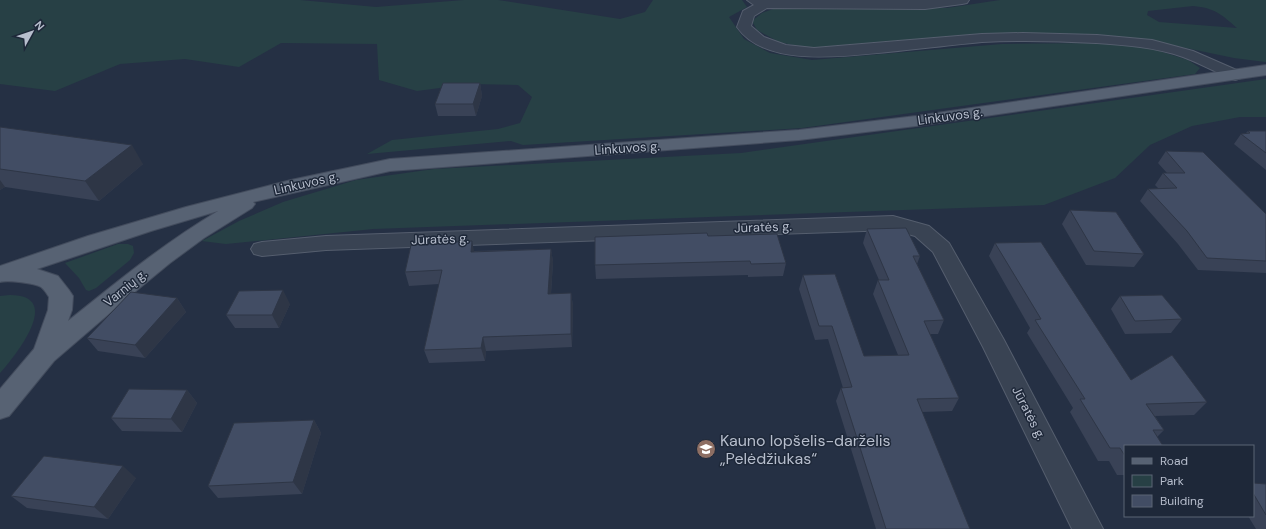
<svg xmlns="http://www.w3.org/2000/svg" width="1266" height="529" viewBox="0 0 1266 529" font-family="'DM Sans',sans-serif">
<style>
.green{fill:#274045;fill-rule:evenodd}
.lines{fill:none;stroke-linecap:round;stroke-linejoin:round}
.minor-casing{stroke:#555e6e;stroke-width:2}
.major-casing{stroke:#434c5d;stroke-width:2}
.minor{fill:#394353;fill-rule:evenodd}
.major{fill:#576273;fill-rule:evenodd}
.wall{fill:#394256}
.shaded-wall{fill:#2e3646}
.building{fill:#424d64;stroke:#2e3646}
.labels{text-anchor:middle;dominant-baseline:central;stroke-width:3;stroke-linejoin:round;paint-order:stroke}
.street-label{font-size:13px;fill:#b7becd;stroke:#1e2839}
.near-poi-label{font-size:16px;fill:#b7becd;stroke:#1e2839;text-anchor:start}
</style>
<rect width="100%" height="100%" fill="#253044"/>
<g class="green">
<polygon points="0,0 300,0 376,7 464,0 498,0 620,19 645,12 653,0 742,0 747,7 729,17 744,39 770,53 812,60 1002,44 1098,43 1147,47 1188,60 1200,68 1195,74 802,128 523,145 511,141 367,154 392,140 498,129 520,123 532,97 518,85 470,84 417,91 379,80 377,44 281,43 239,67 185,59 120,64 55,91 0,84"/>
<path d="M1000,0h266v62l-32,-4 -48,-10 -63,-11 -45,-3h-78l-189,15 -32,-7 -22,-12 -5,-9 10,-8 11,-4 174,-1zM1193,6c22,2 28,8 44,22l-78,-6 -12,-7 1,-4z"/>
<polygon points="1266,79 1266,117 1240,117 1192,126 1150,145 1115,178 1044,205 373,229 226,244 202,241 239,221 283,202 356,180 434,169 741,153"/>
<polygon points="118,244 128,244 133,246 134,253 130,260 96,288 89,291 86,290 79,278 65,263"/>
<path d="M10,295c54,0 6,60 -10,78v-77z"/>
</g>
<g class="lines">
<g class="minor-casing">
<g id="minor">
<path d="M747,0h222l-2,3 -5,1 -37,5 -158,-1 -13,8 -3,10 13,11 22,8 28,3 168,-14 41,-1 74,2 55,5 41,11 48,21 2,3 -2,3 -6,2 -6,-2c-15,-7 -30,-15 -46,-21 -28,-10 -58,-12 -87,-14 -38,-2 -77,-3 -114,-1 -32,3 -63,7 -94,10 -43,4 -123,16 -151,-25l6,-16 11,-6z"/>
<polygon points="893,216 929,226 949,243 1004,340 1103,529 1072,529 983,347 933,252 915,236 893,230 326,250 262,256 254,254 251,249 254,244 262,242 326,236"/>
</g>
</g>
<g class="major-casing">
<path id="major" d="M1266,65v10l-350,51 -117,14 -409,31 -137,31 2,2 -3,4 -48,30 -34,25 -45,37 -71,61 -45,55 -9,3v-30l34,-40 14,-39 1,-13c-2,-3 -5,-8 -8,-10 -7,-4 -33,-7 -41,-5v-16l88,-30 98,-29 105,-27 99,-21 409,-29 117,-14zM218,211c-54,32 -101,71 -150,110l4,-11 1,-14 -4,-6 -11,-14 -21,-7 114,-38z"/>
</g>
<use href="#minor" class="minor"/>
<use href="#major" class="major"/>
</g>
<g class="wall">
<polygon points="480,83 482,96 476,116 438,116 435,104"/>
<polygon points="0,127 143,164 99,201 5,187 0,190"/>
<polygon points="1248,131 1266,131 1266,170 1234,144 1241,134 1246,133"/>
<polygon points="1166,151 1266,214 1266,273 1198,270 1178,244 1140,201 1148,189 1159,189 1155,185 1163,173 1167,173 1158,163"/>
<polygon points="1070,210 1144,254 1134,267 1086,265 1062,224"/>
<polygon points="867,229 920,256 917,264 944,320 938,334 930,334 959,398 952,411 922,412 970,529 876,529 836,401 841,388 843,388 828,339 815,340 799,289 803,275 864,356 898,355 873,294 878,280 879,280 863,243"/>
<polygon points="708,236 786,263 783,276 748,277 748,275 596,279 595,265"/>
<polygon points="995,243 1131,380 1207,402 1194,415 1155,416 1164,430 1157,437 1125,446 1125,475 1117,475 1109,461 1098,461 1070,412 1073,408 1027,333 1030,328 989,256"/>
<polygon points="551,249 553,262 551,294 571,293 573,306 572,347 486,351 485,361 429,363 424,350 439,284 409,286 405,272 474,251"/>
<polygon points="1120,296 1182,319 1171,333 1125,334 1111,309"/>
<polygon points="177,298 186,312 145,358 98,351 87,338"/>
<polygon points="290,304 279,328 235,328 226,315"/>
<polygon points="187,390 197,403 182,432 122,431 111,418"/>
<polygon points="314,420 321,433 302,494 218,498 208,486"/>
<polygon points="136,478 108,519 27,508 11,496"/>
<polygon points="1253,483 1266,484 1266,529 1256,529 1248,516 1253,516"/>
</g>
<g class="shaded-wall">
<polygon points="480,83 482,96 476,116 473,104"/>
<polygon points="132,145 143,164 99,201 85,181"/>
<polygon points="0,180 5,187 0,190"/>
<polygon points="472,241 475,255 471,252"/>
<polygon points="551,249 553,262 550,307 548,294"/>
<polygon points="283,290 290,304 279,328 272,315"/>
<polygon points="571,293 573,306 572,347 571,334"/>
<polygon points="177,298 186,312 145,358 135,345"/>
<polygon points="483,337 486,351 485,361 481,348"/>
<polygon points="187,390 197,403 182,432 171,419"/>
<polygon points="314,420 321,433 302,494 293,482"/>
<polygon points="123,466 136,478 108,519 94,507"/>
</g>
<g class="building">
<polygon points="443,83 480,83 473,104 435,104"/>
<polygon points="0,127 132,145 85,181 0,169"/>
<polygon points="1248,131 1266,131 1266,153 1241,134 1250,133"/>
<polygon points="1166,151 1203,152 1266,214 1266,261 1207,258 1187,231 1148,189 1177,188 1163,173 1185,173"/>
<polygon points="1070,210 1116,212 1144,254 1094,251"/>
<polygon points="906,228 920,256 913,256 944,320 924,321 959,398 917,399 970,529 886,529 841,388 852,387 832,326 819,326 803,275 835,274 864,356 909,355 878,280 889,280 867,229"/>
<polygon points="707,233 708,236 777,234 786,263 751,264 750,261 595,265 595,237"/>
<polygon points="472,241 471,252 551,249 548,294 571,293 571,334 483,337 481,348 424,350 442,270 405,272 411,245"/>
<polygon points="1041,242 1131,380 1172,355 1207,402 1146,404 1164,430 1153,430 1163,446 1125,446 1125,456 1120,448 1110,448 1080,399 1085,399 1035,320 1041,319 995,243"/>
<polygon points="283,290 272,315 226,315 239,291"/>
<polygon points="131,292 177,298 135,345 87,338"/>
<polygon points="1162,295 1182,319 1135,321 1120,296"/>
<polygon points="129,389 187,390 171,419 111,418"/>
<polygon points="314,420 293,482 208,486 234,423"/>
<polygon points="44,456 123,466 94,507 11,496"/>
<polygon points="1253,483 1266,484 1266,515 1253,493"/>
</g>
<defs>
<g id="school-disc" transform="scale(1)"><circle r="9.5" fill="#8d6e63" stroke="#1e2839"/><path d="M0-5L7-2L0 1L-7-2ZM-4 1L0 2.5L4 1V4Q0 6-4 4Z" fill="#fff"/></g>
</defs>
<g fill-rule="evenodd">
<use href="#school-disc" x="706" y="449"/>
</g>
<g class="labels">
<g class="street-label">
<text transform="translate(950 116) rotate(-8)">Linkuvos g.</text>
<text transform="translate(627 148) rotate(-4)">Linkuvos g.</text>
<text transform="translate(306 183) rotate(-13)">Linkuvos g.</text>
<text transform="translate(763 227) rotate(-2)">Jūratės g.</text>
<text transform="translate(440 239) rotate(-2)">Jūratės g.</text>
<text transform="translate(125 288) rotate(-39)">Varnių g.</text>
<text transform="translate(1029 413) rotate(63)">Jūratės g.</text>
</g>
<g class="near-poi-label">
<text x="720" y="440">Kauno lopšelis-darželis<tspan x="720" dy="18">„Pelėdžiukas“</tspan></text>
</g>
</g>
<rect x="1124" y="445" width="130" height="72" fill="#1e2839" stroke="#5b6474"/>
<rect x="1132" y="458" width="20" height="6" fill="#576273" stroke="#5b6474"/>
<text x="1160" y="465" font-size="12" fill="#b7becd">Road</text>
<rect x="1132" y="475" width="20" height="12" fill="#274045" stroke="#5b6474"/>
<text x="1160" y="485" font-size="12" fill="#b7becd">Park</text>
<rect x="1132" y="495" width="20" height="12" fill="#424d64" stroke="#5b6474"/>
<text x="1160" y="505" font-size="12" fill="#b7becd">Building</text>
<g transform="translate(32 32) rotate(50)" stroke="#1e2839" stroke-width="3" paint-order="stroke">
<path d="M0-3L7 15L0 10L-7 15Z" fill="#b7becd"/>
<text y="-6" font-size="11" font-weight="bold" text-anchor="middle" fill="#b7becd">N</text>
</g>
</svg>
